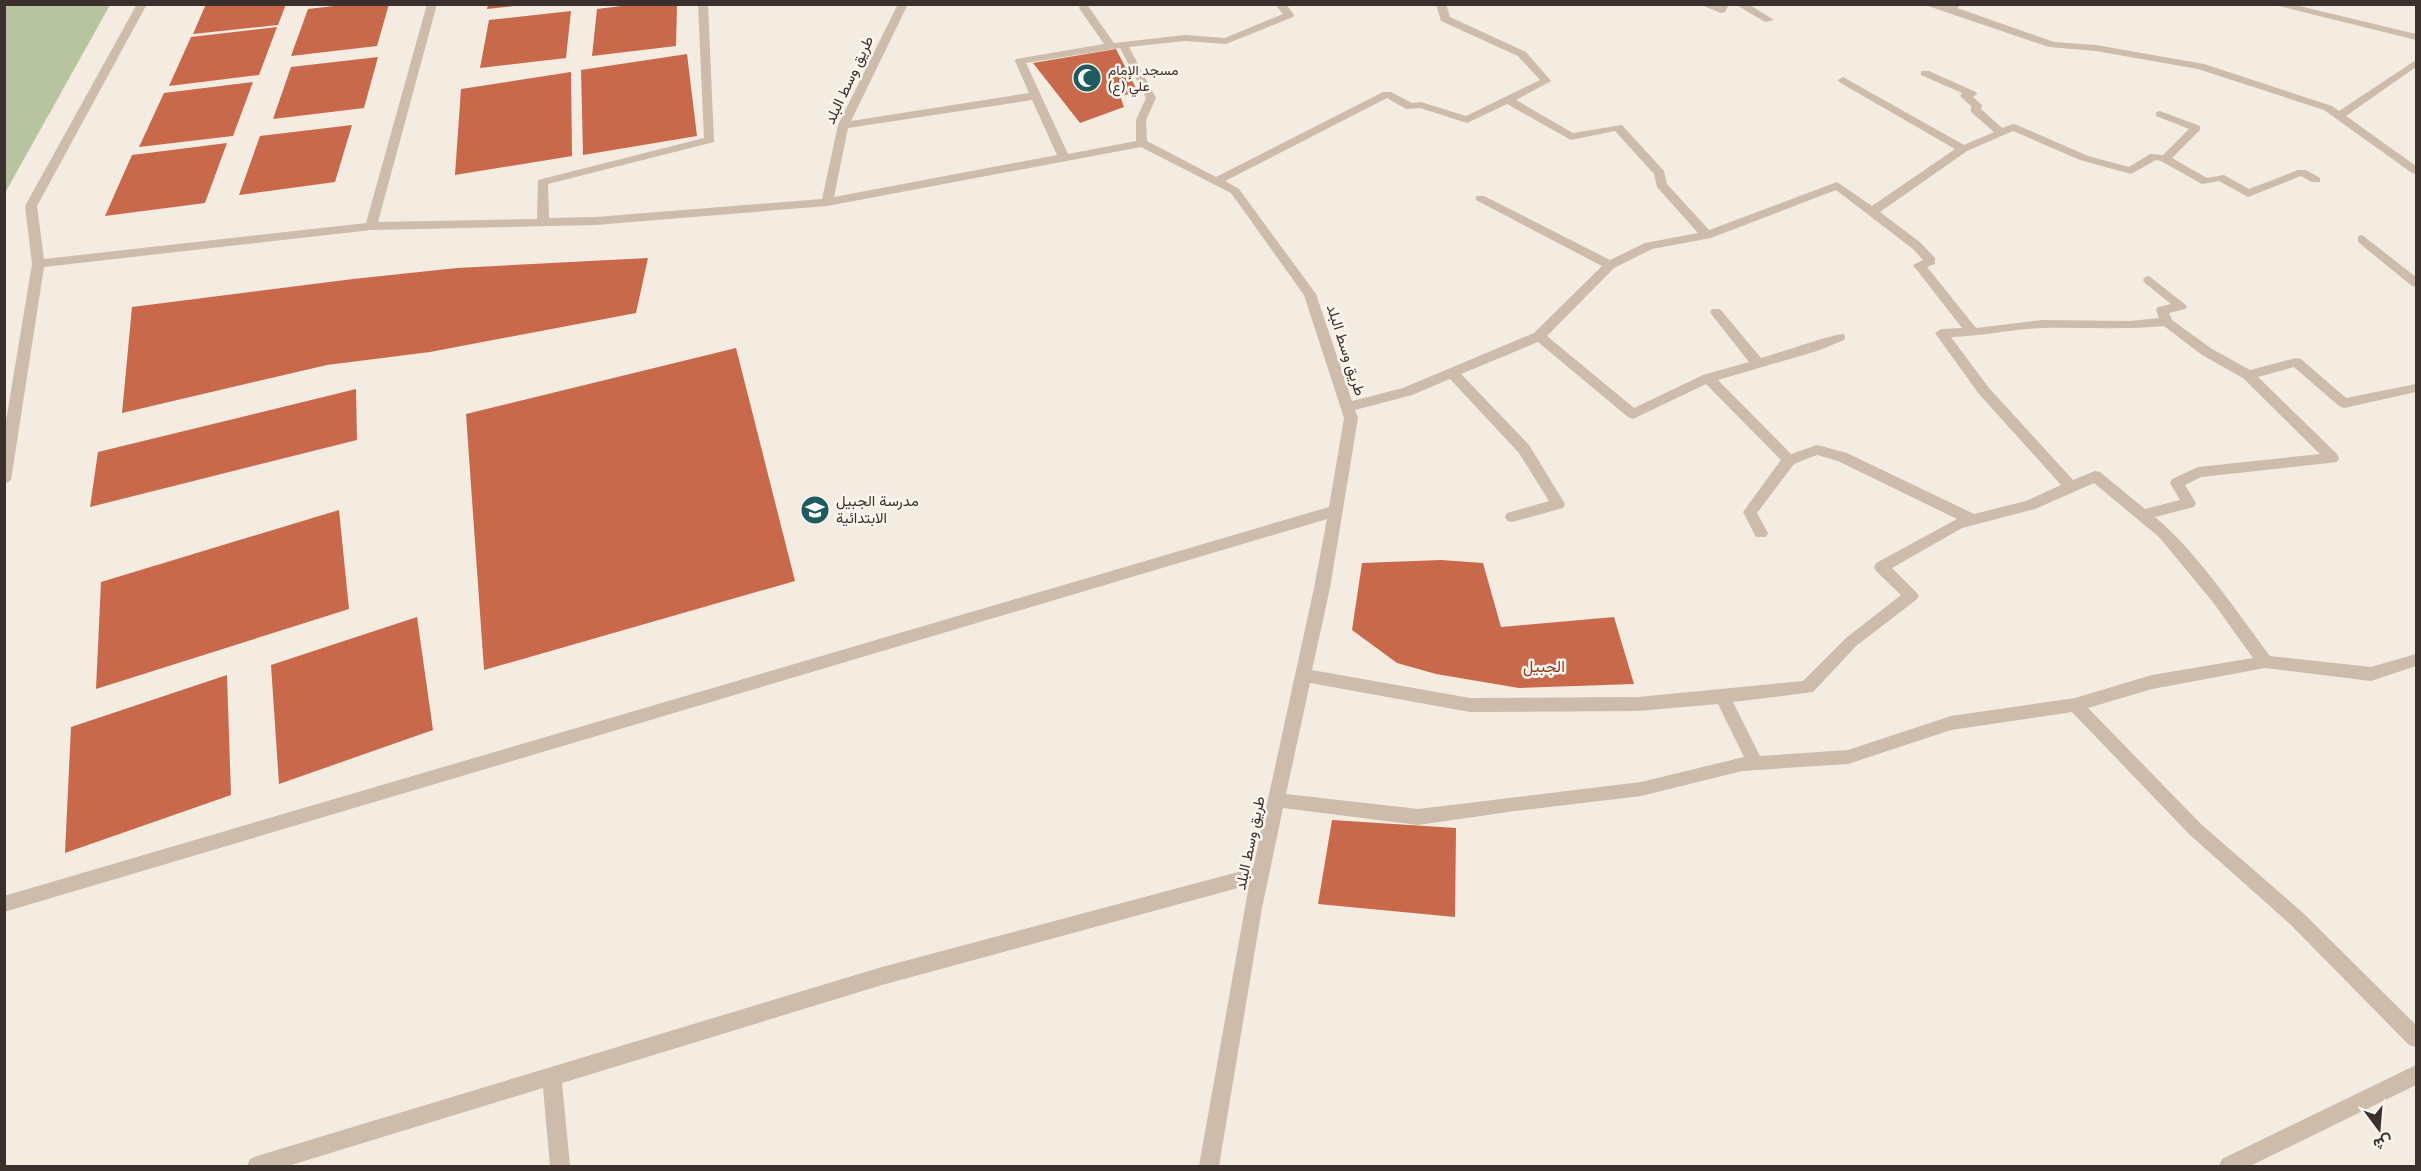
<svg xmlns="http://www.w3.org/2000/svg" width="2421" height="1171" viewBox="0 0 2421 1171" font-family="'Varela Round',Vazirmatn,sans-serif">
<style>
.green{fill:#b8c4a0}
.building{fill:#c8694b}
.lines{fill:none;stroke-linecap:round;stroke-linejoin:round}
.street{fill:#cdbbac;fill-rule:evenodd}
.labels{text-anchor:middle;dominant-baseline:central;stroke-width:5;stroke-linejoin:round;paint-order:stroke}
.far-poi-label{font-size:14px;fill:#3b302b;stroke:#fbf5ee;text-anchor:start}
.street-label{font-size:15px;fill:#3b302b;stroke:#fbf5ee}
.poi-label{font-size:15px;fill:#3b302b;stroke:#fbf5ee;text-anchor:start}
.neighbourhood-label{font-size:16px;fill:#8c3b22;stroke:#fbf5ee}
</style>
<rect width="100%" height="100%" fill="#f4ebe1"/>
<polygon class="green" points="5,4 110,5 5,193 4,5"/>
<g class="building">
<polygon points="206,4 286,4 278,25 193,34"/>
<polygon points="351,4 389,4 377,46 291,56 308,9"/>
<polygon points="488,4 514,4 514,6 487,9"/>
<polygon points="638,4 677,4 676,46 592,56 597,9"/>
<polygon points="571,11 566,58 480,68 489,20"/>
<polygon points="277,27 259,75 169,86 191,37"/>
<polygon points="1116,49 1138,92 1120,96 1124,107 1080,123 1033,63"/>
<polygon points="687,54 697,136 583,155 581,70"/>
<polygon points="378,57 364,108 273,119 291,67"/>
<polygon points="571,72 572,156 455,175 461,89"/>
<polygon points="253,82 233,136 139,147 164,93"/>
<polygon points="352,125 335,182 239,195 260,136"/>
<polygon points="227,143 205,203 105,216 132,155"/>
<polygon points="648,258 636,313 430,352 327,365 122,413 132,307 353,279 457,268"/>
<polygon points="736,348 795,581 484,670 466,414"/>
<polygon points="356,389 357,440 90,507 98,452"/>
<polygon points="339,510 349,609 96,689 101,582"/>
<polygon points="1441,560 1483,563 1501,627 1614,617 1634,684 1519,688 1436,674 1397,663 1352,630 1362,563"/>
<polygon points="417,617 433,730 279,784 271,665"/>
<polygon points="227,675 231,795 65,853 71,727"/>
<polygon points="1332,820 1456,828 1455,917 1318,904"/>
</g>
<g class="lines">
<g class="street">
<path d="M137,4h10l-110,202 7,53 322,-36 61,-219h10l-59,218 159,-3 1,-39 166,-42 -6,-134h10l6,138 -166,42 1,34 47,-1 226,-18 16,-74 60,-121h10l-57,117 178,-28 -14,-32 1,-2 88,-15 -25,-36 1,-2h8l26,37 71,-8 40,3 58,-24 -8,-10h11l8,11 -1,2 -67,27 -41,-3 -56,6 27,51 -10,22 1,21 69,36 167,-85h8l21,11 9,-1 45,14 74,-36 -22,-24 -77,-35 -5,-17h10l4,13 76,35 25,29 -35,19 57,33 49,-8 42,46 3,13 42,46 128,-48 35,24 83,-57 -116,-67 -1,-2 5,-3 121,68 30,-13 -23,-20v-6l-11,-10 2,-3 -41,-18v-4h8l47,21 1,2 -4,3 9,8 -1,4 21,19 11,-4 4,1 71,31 41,11 21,-13 13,1 26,-26 -33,-13v-4l4,-1 40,15v4l-28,28 35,20 17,-3 25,14 49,-19h8l14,8v4h-8l-11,-6 -53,21 -29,-16 -17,3 -41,-23 -5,-1 -25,14 -51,-14 -67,-29 -46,20 -87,61 41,31 14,15v6l-8,3 49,61 66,-8 88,1 29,-3 -3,-8 2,-3 13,-3 -26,-21 -2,-3 2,-3 4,-1 38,30 -2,3 -16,4 3,7 40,29 38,21 46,-12 5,1 45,39 70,-14v8l-72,16 -5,-2 -45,-39 -36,10 79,77 2,4 -2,4 -136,15 -16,8 11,18 -2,4 -39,10c43,36 81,94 115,139l101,11 45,-13v12l-45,15 -106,-13 -113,21 -64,19 114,117 100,87 114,113v22l-7,-2 -119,-121 -100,-89 -118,-123 -121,18 -103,34 -106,7 -101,25 -126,15 -97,14 -135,-17 -21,100 -43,258h-20l50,-281 -367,100 -320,98 8,83h-20l-7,-78 -255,78h-41l3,-7 7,-3 625,-189 371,-99 61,-280 13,-69 -1323,393v-16l1325,-389 15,-89 -40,-123 -73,-102 -90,-46 -314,59 -231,19 -225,5 -327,37 -33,213 -7,5v-52l28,-169 -7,-58zM1120,48l26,50 -10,22v21l-68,13 -42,-91zM1387,98l19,11 14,-1 47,15 40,-19 64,36 44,-9 39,43 3,13 41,46 -53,10 -35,17 -126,-64h-8v4l126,66 -68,67 -131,55 -51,13 -36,-107 -77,-105 -14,-8zM1032,100l25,55 -223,42 14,-69zM1836,190l77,59 10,11 -10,5 49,63 -21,1 -6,4 44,61 82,91 -35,16 -52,13 -127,-61 -30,-8 -26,9 -73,-74 99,-29 27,-11 1,-3 -1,-3c-6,-2 -71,21 -83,24l-41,-49h-8l-2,3 2,3 37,47 -46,13 -69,33 -87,-72 67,-68 38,-19 59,-11zM2164,326l38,29 41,23 77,76 -122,13 -26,12 -2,4 10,17 -35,9 -45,-37 -5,-1 -22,9 -84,-92 -38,-51c31,-1 61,-8 92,-9 41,-1 81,2 121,-2zM1538,342l90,75 5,2 73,-35 75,76 -38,52 13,25h10l2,-4 -11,-20 37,-49 23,-9 21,6 119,58 -81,44 -2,4 2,4 25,24 -55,43 -43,43 -165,16 -168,1 -158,-28 18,-82 28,-170 -3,-8 57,-15 38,-16 69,74 30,48 -42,12 -2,4 2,4 5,1 51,-14 2,-4 -36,-59 -68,-71zM2094,483l65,54 53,64 41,57 -101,17 -77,23 -124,18 -103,34 -88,6 -27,-54 80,-10 43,-46 60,-46 3,-4 -3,-4 -24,-24 70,-40 73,-19zM1310,683l160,29 168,-1 80,-7 26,53 -103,25 -223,27 -132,-15z"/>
<polygon points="1699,4 1729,4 1725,12 1721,13"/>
<polygon points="1735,4 1748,4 1774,20 1765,22"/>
<polygon points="1922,4 1962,4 1957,8 2054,42 2096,45 2204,64 2332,106 2339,111 2416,60 2416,67 2346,116 2416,166 2416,174 2412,173 2324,110 2198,69 2096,51 2049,47"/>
<polygon points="2271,4 2291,4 2416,34 2416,40"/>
<polygon points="2362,235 2416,277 2416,287 2412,286 2358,242 2358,236"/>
<polygon points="2416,1065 2416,1085 2250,1166 2219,1166 2222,1159"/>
</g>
</g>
<defs>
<g id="mosque-disc" transform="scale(1.5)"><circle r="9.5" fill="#1f5a5e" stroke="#fbf5ee"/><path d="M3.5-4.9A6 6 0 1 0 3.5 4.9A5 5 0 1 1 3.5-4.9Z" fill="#fff"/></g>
<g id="school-disc" transform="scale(1.5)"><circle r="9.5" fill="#1f5a5e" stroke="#fbf5ee"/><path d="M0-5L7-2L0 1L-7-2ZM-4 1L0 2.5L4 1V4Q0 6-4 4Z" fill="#fff"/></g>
</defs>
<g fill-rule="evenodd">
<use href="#mosque-disc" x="1087" y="78"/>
<use href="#school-disc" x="815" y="510"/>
</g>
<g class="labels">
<g class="far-poi-label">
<text x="1108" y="70">مسجد الإمام<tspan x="1108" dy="16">علي (ع)</tspan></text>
</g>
<g class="street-label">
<text transform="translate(849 80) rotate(-65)">طريق وسط البلد</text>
<text transform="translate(1346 350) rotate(72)">طريق وسط البلد</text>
<text transform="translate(1250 843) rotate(-78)">طريق وسط البلد</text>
</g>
<g class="poi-label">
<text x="836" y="501">مدرسة الجبيل<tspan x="836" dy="17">الابتدائية</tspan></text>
</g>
<g class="neighbourhood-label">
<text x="1544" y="667">الجبيل</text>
</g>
</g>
<rect width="2421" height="1171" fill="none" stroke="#3b302b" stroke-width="12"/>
<g transform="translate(2379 1129) rotate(164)" stroke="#fbf5ee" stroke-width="4.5" paint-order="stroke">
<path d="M0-4.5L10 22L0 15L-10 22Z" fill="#3b302b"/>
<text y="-9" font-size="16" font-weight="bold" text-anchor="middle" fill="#3b302b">ش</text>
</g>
</svg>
